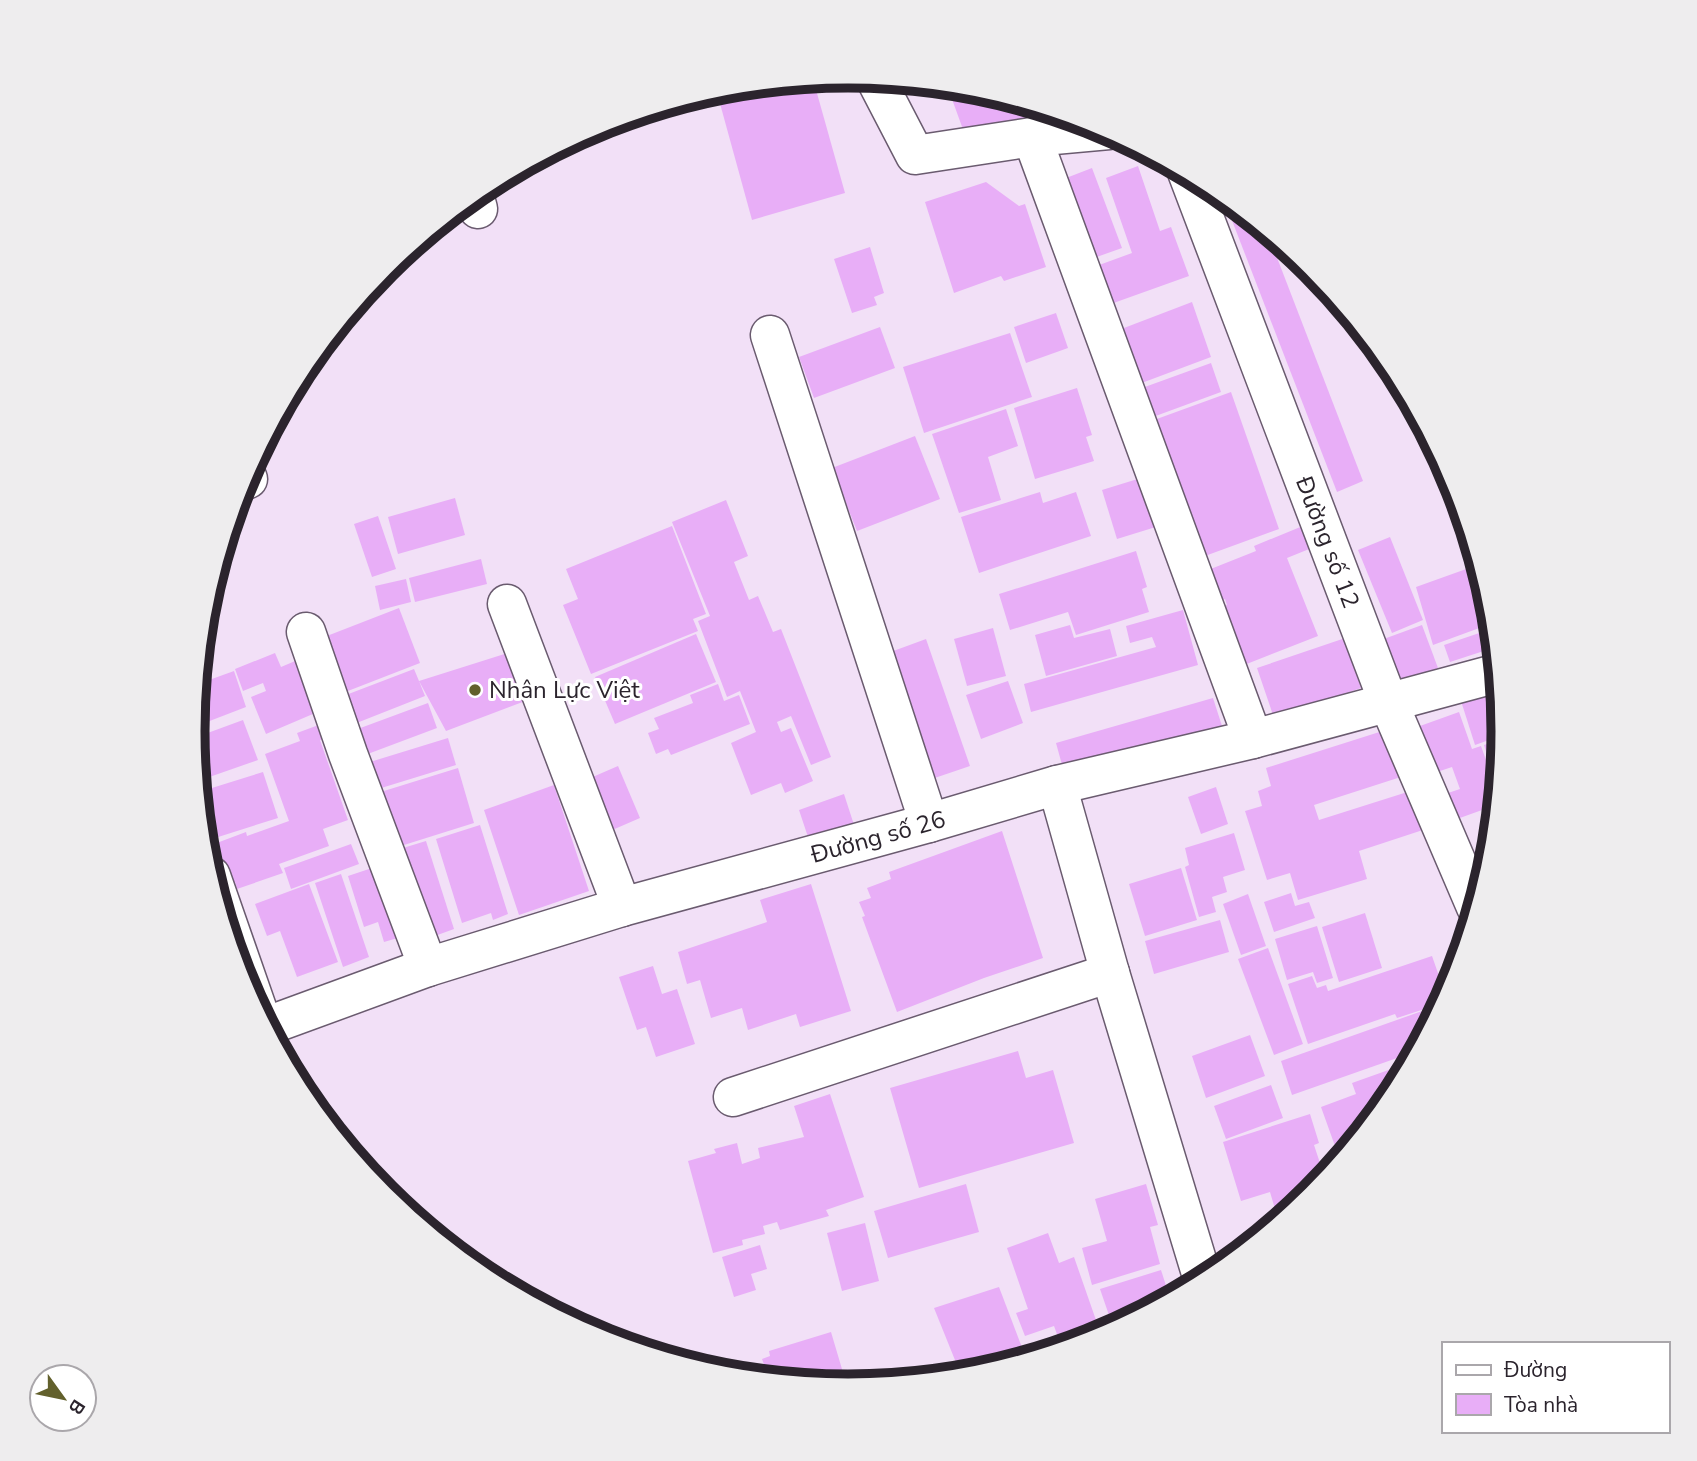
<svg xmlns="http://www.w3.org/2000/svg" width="1697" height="1461" viewBox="0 0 1697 1461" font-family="'Nunito Sans',sans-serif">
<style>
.building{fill:#e8aef7}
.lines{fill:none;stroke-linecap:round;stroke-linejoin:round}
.minor-casing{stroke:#6a5b6f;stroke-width:41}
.minor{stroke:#fff;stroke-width:38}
.poi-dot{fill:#62602c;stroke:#fff;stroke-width:2.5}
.labels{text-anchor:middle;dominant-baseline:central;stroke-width:6;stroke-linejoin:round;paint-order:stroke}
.street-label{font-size:24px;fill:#2b242d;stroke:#fff}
.poi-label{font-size:24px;fill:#2b242d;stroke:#fff;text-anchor:start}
.rim{fill:none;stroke:#2b242d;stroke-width:9}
</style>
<rect width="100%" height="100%" fill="#f2e0f7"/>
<g class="building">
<polygon points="813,79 845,193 752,220 716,89"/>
<polygon points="955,86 977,88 1044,108 1036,111 1039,121 965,135 948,88"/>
<polygon points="1138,166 1160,231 1171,227 1189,276 1094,310 1080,272 1132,253 1106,178"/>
<polygon points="1092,168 1122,248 1077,264 1048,185"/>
<polygon points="986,182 1019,206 1025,204 1046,267 1004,281 1001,276 954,293 925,202"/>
<polygon points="1221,192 1266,229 1363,481 1337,492"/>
<polygon points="454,210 458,222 431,230 437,225"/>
<polygon points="870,247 884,293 874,297 877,305 852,313 834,259"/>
<polygon points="1192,302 1211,357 1123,390 1103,336"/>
<polygon points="1056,313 1068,348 1026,363 1014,327"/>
<polygon points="880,327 895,368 814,398 799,357"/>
<polygon points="1010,333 1032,397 924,433 903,367"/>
<polygon points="1211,363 1221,392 1142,421 1131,392"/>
<polygon points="1077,388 1092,435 1086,437 1094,461 1035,479 1014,408"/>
<polygon points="1231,392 1279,529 1194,560 1143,424"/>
<polygon points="1006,409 1018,446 988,457 1001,500 959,513 932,434"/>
<polygon points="915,436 940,499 857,531 832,468"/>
<polygon points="1144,477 1159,526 1117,539 1102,490"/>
<polygon points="1040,492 1043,503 1076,492 1091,536 979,573 961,517"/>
<polygon points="455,498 465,535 398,554 388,517"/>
<polygon points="726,500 748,556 734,562 749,600 758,596 773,632 781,629 831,757 811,765 791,716 777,722 781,732 791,728 813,781 785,793 781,783 751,795 731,743 756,732 740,691 727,697 698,621 710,616 672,522"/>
<polygon points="378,516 396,569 372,577 354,524"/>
<polygon points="1310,523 1319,545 1287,558 1318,636 1234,669 1211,612 1227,605 1225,599 1200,609 1188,578 1256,551 1254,546"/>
<polygon points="672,526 706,614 693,619 698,631 591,674 563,605 578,599 566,569"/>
<polygon points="1390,537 1423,620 1392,633 1358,550"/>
<polygon points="1136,551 1147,587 1142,589 1149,612 1076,635 1068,612 1010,630 999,594"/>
<polygon points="1476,552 1491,601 1487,603 1493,623 1433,645 1416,587 1469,568 1465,556"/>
<polygon points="481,559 487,584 415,602 409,578"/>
<polygon points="406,579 411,602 380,610 375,586"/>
<polygon points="399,608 420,663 335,696 314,641"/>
<polygon points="1183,610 1198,665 1031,712 1024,684 1156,647 1152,637 1130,643 1126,626"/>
<polygon points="1070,625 1074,638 1110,629 1117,656 1046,676 1035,635"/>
<polygon points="1422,625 1438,668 1397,684 1381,640"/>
<polygon points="993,628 1006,676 967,686 954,639"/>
<polygon points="1494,628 1496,647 1450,662 1444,645"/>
<polygon points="1360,633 1366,648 1349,654 1361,688 1274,718 1257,668"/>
<polygon points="696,634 716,682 615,724 595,677"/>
<polygon points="926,639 970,766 920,783 877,657"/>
<polygon points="514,651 528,700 446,731 419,681 425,696 349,726 338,698 414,669 419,681"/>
<polygon points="275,653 281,667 307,656 327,708 266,734 251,697 266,691 263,683 243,691 235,669"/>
<polygon points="234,671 246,707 194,727 198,684"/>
<polygon points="1008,681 1023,723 981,739 966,695"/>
<polygon points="718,684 724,701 739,695 750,724 671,755 668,749 656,754 648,733 659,729 654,718 693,703 690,695"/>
<polygon points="1500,689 1503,735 1475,745 1461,701"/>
<polygon points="1213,698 1222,726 1064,772 1056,743"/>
<polygon points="428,703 437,728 365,755 355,730"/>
<polygon points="1459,712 1472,749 1481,746 1498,794 1496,805 1457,819 1448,793 1460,789 1452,767 1437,772 1420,726"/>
<polygon points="243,720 258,760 198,781 194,738"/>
<polygon points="324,723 329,737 320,740 348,820 323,829 329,846 279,864 283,873 237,889 235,882 219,888 210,862 219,858 214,844 246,832 247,836 289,821 265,754 300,741 297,733"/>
<polygon points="1392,728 1407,775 1314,805 1319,820 1420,788 1432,827 1359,851 1367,879 1298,900 1290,873 1267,880 1245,811 1262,806 1258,791 1271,786 1266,768"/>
<polygon points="448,738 456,765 365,793 357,766"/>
<polygon points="1503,739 1498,789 1484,745"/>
<polygon points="618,766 640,818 610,831 588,779"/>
<polygon points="458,768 474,823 388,850 371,795"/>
<polygon points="263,772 278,818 215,838 209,815 202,817 199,792"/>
<polygon points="554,785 589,891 519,915 484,810"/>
<polygon points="1216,787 1228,824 1201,834 1188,797"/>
<polygon points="844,794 855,828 810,843 799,810"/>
<polygon points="480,825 508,914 493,920 491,913 462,923 436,839"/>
<polygon points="1002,831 1043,958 984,978 897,1012 862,917 865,916 859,902 871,898 867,888 891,879 889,872"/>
<polygon points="1234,833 1245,870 1223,877 1227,892 1212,897 1216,912 1199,917 1185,867 1189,865 1185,848"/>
<polygon points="426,841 454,929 432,937 393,851"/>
<polygon points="351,844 359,864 291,889 284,868"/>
<polygon points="384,864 408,935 384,942 378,922 364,927 348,876"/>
<polygon points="1181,868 1197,920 1145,936 1129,884"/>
<polygon points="341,874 369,957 343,967 315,883"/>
<polygon points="309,884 338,962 297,977 280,931 267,936 255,904"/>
<polygon points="811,884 851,1011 800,1027 796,1014 748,1030 742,1008 711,1018 700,980 687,984 678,952 767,922 760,900"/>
<polygon points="1291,893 1295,906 1309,902 1315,918 1274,932 1264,902"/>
<polygon points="1248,894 1266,946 1241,955 1223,904"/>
<polygon points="1365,913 1382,968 1339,982 1322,927"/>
<polygon points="1220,920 1229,952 1154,974 1145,941"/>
<polygon points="1317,926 1333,978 1317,983 1313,972 1287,980 1275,939"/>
<polygon points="1268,948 1303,1044 1274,1055 1238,959"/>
<polygon points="1432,956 1446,996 1443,1003 1397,1018 1395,1014 1308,1044 1288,984 1312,976 1317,988 1326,985 1328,991"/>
<polygon points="653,966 662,994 677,989 695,1044 656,1057 646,1027 637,1030 619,977"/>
<polygon points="1442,1004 1417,1051 1292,1095 1281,1061"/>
<polygon points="1250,1035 1265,1076 1206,1098 1192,1056"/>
<polygon points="1018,1051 1026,1078 1053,1070 1074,1143 919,1188 890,1088"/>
<polygon points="1411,1062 1393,1095 1358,1138 1335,1146 1321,1107 1356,1094 1352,1083"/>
<polygon points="1271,1085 1283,1118 1226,1139 1214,1106"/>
<polygon points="830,1094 864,1197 826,1210 829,1216 780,1230 777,1222 763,1226 765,1234 742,1240 743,1245 713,1253 688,1161 716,1153 714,1149 737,1143 742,1164 760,1158 758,1148 804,1137 794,1106"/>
<polygon points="1310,1114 1319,1143 1314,1145 1325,1178 1301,1203 1300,1201 1275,1209 1270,1192 1241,1201 1223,1142"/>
<polygon points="966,1184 979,1232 888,1258 874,1211"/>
<polygon points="1146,1184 1158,1225 1150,1227 1160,1264 1092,1285 1082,1248 1107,1241 1095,1199"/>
<polygon points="1293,1209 1262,1235 1258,1220"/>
<polygon points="865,1223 879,1281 842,1291 827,1233"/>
<polygon points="1048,1233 1059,1263 1074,1257 1097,1323 1058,1337 1054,1326 1025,1336 1016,1313 1028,1309 1007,1248"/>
<polygon points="760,1245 767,1269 751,1274 756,1290 734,1297 722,1257"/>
<polygon points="1161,1270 1170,1298 1137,1316 1112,1324 1100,1289"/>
<polygon points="999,1287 1026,1358 976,1373 961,1375 934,1308"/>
<polygon points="831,1332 847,1386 754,1376 753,1373 766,1370 762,1359 770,1356 769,1351"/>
</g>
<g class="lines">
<g class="minor-casing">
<g id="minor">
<polyline points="875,78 915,155 1032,137 1109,130"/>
<polyline points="1032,137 1253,739"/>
<path id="s1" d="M1187,172l202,532 87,203"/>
<polyline points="474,194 478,209"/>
<polyline points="770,335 929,823"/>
<polyline points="243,481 248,479 246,475"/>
<polyline points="507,604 622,907"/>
<polyline points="306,632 348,754 428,967"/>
<polyline points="1057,785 1110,973 1203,1280"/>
<polyline points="211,876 257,1008"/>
<path id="s2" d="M267,1026l161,-59 194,-60 307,-84 128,-38 196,-46 245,-66"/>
<polyline points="733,1097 1110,973"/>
</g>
</g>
<use href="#minor" class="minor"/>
</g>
<circle class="poi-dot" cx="475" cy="690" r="7"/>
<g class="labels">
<g class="street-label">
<text stroke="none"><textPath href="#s1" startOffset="396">Đường số 12</textPath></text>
<text stroke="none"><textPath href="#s2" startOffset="640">Đường số 26</textPath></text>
</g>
<g class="poi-label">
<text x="489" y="690">Nhân Lực Việt</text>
</g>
</g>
<path d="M0 0H1697V1461H0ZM205 731a643 643 0 1 1 1286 0a643 643 0 1 1-1286 0Z" fill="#eeedee" fill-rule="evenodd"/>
<path class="rim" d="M205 731a643 643 0 1 1 1286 0a643 643 0 1 1-1286 0Z"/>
<rect x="1442" y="1342" width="228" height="91" fill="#ffffff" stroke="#aaa7ab" stroke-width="2"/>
<rect x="1456" y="1365" width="35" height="10" fill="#ffffff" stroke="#aaa7ab" stroke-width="2"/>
<text x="1504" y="1377" font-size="21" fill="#2b242d">Đường</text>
<rect x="1456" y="1394" width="35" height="21" fill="#e8aef7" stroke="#aaa7ab" stroke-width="2"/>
<text x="1504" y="1412" font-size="21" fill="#2b242d">Tòa nhà</text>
<g transform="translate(63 1398) rotate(123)"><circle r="33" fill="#ffffff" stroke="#aaa7ab" stroke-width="2"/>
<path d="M0-5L12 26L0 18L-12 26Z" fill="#62602c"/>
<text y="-10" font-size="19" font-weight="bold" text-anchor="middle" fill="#2b242d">B</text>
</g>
</svg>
